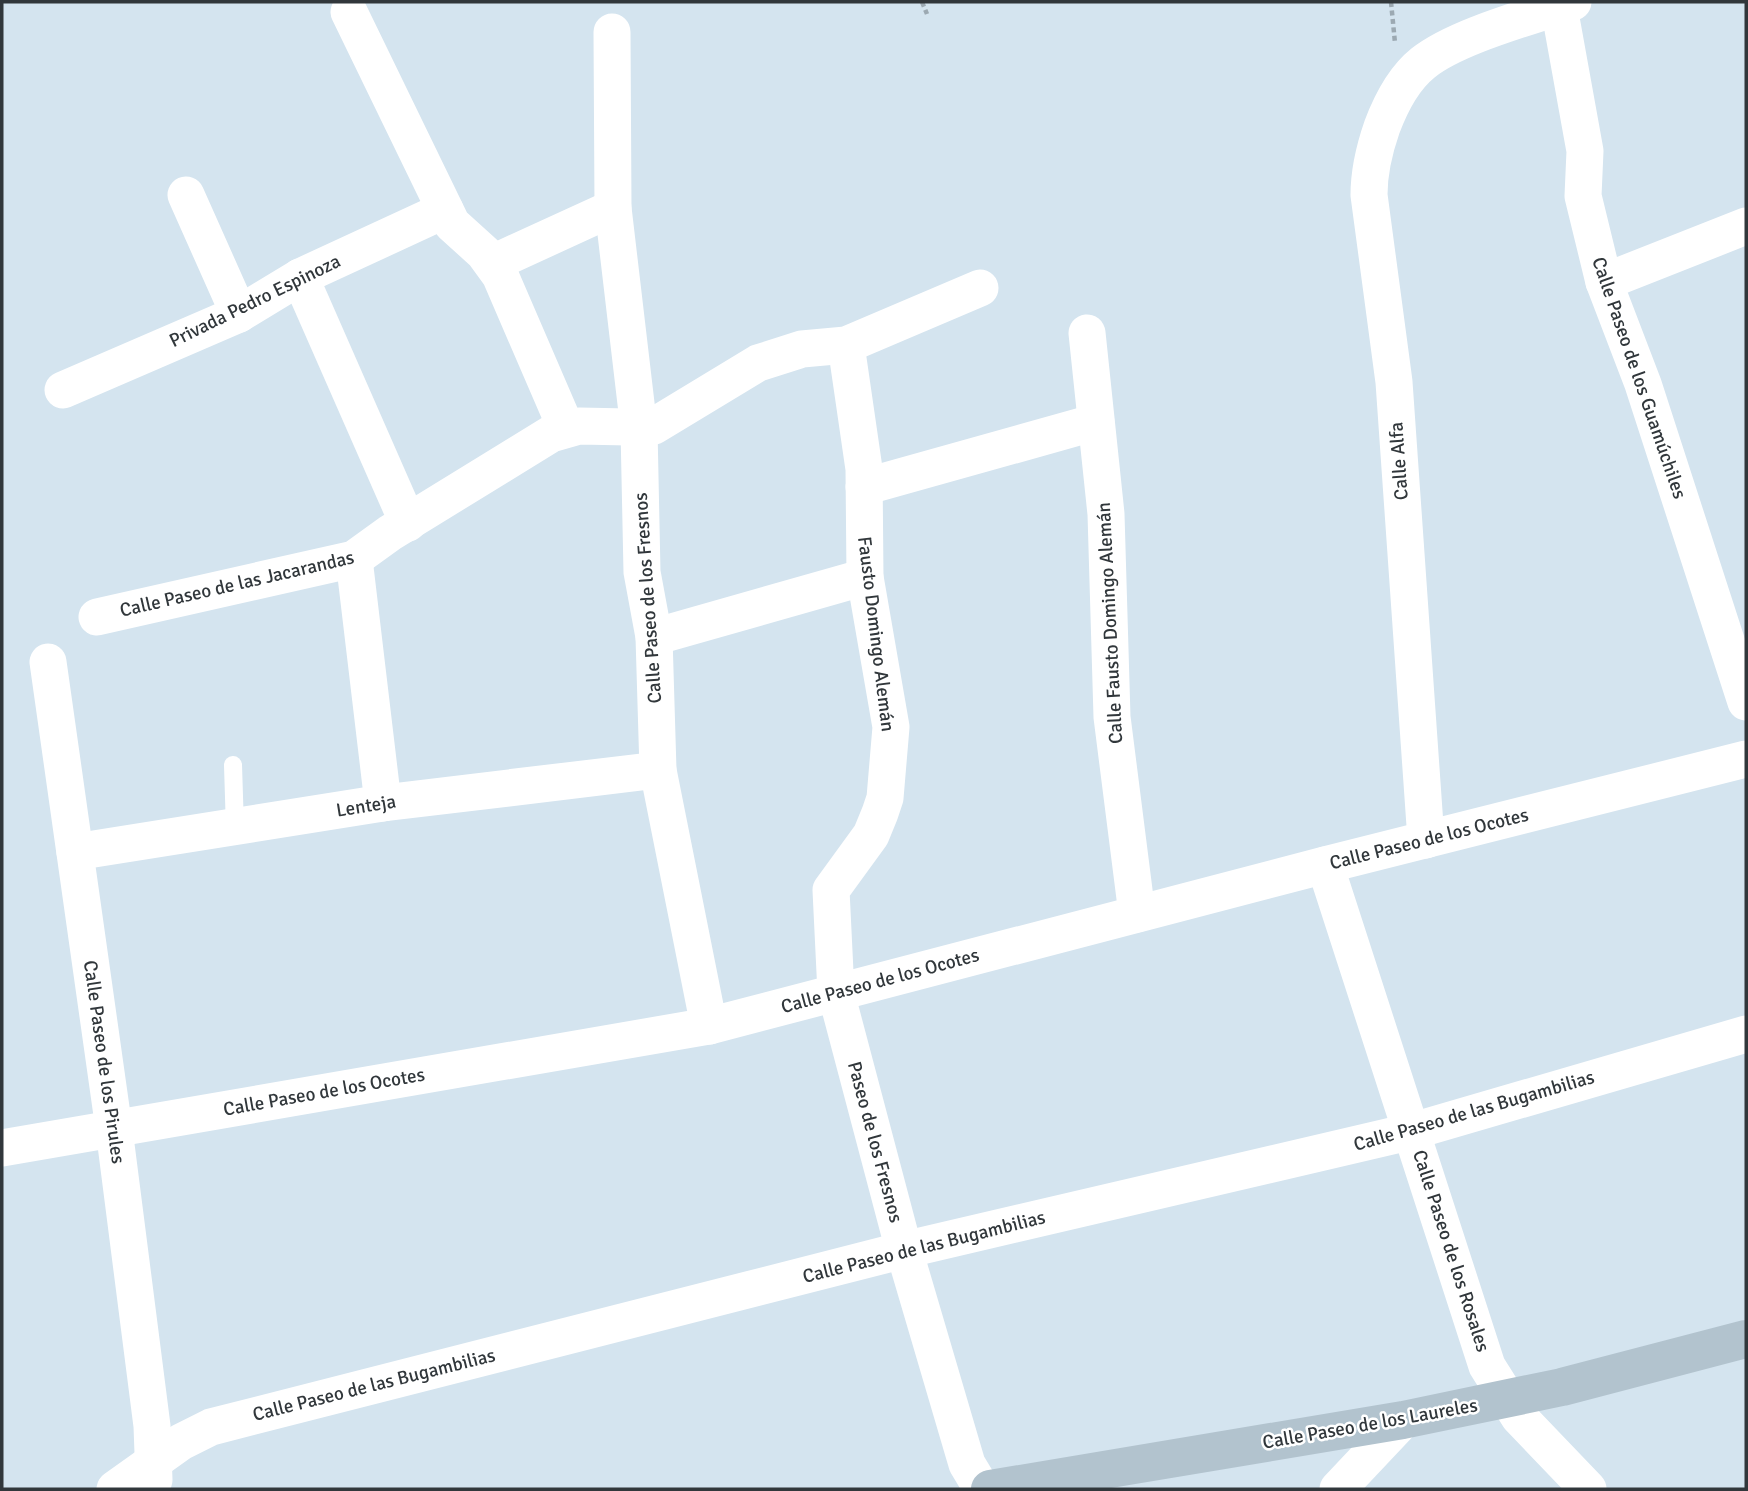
<svg xmlns="http://www.w3.org/2000/svg" width="1748" height="1491" viewBox="0 0 1748 1491" font-family="Signika,sans-serif">
<style>
.lines{fill:none;stroke-linecap:round;stroke-linejoin:round}
.path{stroke:#9ca9b2;stroke-width:4.5;stroke-dasharray:5 3.5;stroke-linecap:butt}
.lane{stroke:#fff;stroke-width:18}
.street{stroke:#fff;stroke-width:37}
.secondary{stroke:#b2c3ce;stroke-width:38}
.labels{text-anchor:middle;dominant-baseline:central;stroke-width:5;stroke-linejoin:round;paint-order:stroke}
.street-label{font-size:19px;fill:#31373b;stroke:#fff}
</style>
<rect width="100%" height="100%" fill="#d4e4ef"/>
<g class="lines">
<g class="path">
<polyline points="922,2 927,14"/>
<polyline points="1391,2 1395,43"/>
</g>
<polyline class="lane" points="233,765 235,829"/>
<g class="street">
<polyline points="1559,7 1585,151 1583,196 1604,282 1643,384 1746,702"/>
<polyline points="349,12 452,224 484,253 500,275 566,428"/>
<polyline points="612,32 613,208 639,429 642,572 654,637 658,770 709,1026"/>
<polyline points="186,195 239,314"/>
<polyline points="493,263 613,208"/>
<polyline points="300,277 408,523"/>
<polyline points="1604,282 1746,226"/>
<polyline points="1087,333 1106,514 1112,717 1137,914"/>
<polyline points="846,345 864,469 865,577 891,727 885,798 880,813 871,835 831,890 836,993 904,1250 967,1464 982,1489"/>
<polyline points="63,390 239,314 300,277 445,210"/>
<polyline points="864,487 1096,422"/>
<polyline points="354,559 383,803"/>
<polyline points="97,617 354,559 390,533 551,434 579,426 629,427 639,429 654,426 758,363 802,349 846,345 980,288"/>
<polyline points="654,637 865,577"/>
<polyline points="48,662 114,1129 152,1426 154,1480"/>
<path d="M1426,840l-32,-458 -25,-187c0,-25 5,-45 13,-68 9,-24 21,-48 41,-64 34,-27 107,-46 150,-61"/>
<polyline points="75,852 383,803 658,770"/>
<polyline points="1325,865 1487,1366 1519,1417 1588,1489"/>
<polyline points="2,1148 709,1026 1325,865 1746,759"/>
<polyline points="115,1489 181,1442 211,1427 904,1250 1413,1131 1746,1034"/>
<polyline points="1338,1489 1403,1420"/>
</g>
<polyline class="secondary" points="990,1489 1403,1420 1562,1387 1746,1339"/>
</g>
<g class="labels">
<g class="street-label">
<text transform="translate(255 301) rotate(-26)">Privada Pedro Espinoza</text>
<text transform="translate(1639 378) rotate(71)">Calle Paseo de los Guamúchiles</text>
<text transform="translate(1399 461) rotate(-94)">Calle Alfa</text>
<text transform="translate(237 584) rotate(-13)">Calle Paseo de las Jacarandas</text>
<text transform="translate(648 598) rotate(-94)">Calle Paseo de los Fresnos</text>
<text transform="translate(1110 623) rotate(-93)">Calle Fausto Domingo Alemán</text>
<text transform="translate(876 634) rotate(83)">Fausto Domingo Alemán</text>
<text transform="translate(366 806) rotate(-9)">Lenteja</text>
<text transform="translate(1429 839) rotate(-14)">Calle Paseo de los Ocotes</text>
<text transform="translate(880 981) rotate(-15)">Calle Paseo de los Ocotes</text>
<text transform="translate(104 1062) rotate(82)">Calle Paseo de los Pirules</text>
<text transform="translate(324 1092) rotate(-10)">Calle Paseo de los Ocotes</text>
<text transform="translate(1474 1111) rotate(-16)">Calle Paseo de las Bugambilias</text>
<text transform="translate(875 1142) rotate(75)">Paseo de los Fresnos</text>
<text transform="translate(924 1247) rotate(-14)">Calle Paseo de las Bugambilias</text>
<text transform="translate(1451 1251) rotate(72)">Calle Paseo de los Rosales</text>
<text transform="translate(374 1385) rotate(-14)">Calle Paseo de las Bugambilias</text>
<text transform="translate(1370 1424) rotate(-10)">Calle Paseo de los Laureles</text>
</g>
</g>
<rect width="1748" height="1491" fill="none" stroke="#31373b" stroke-width="7"/>
</svg>
